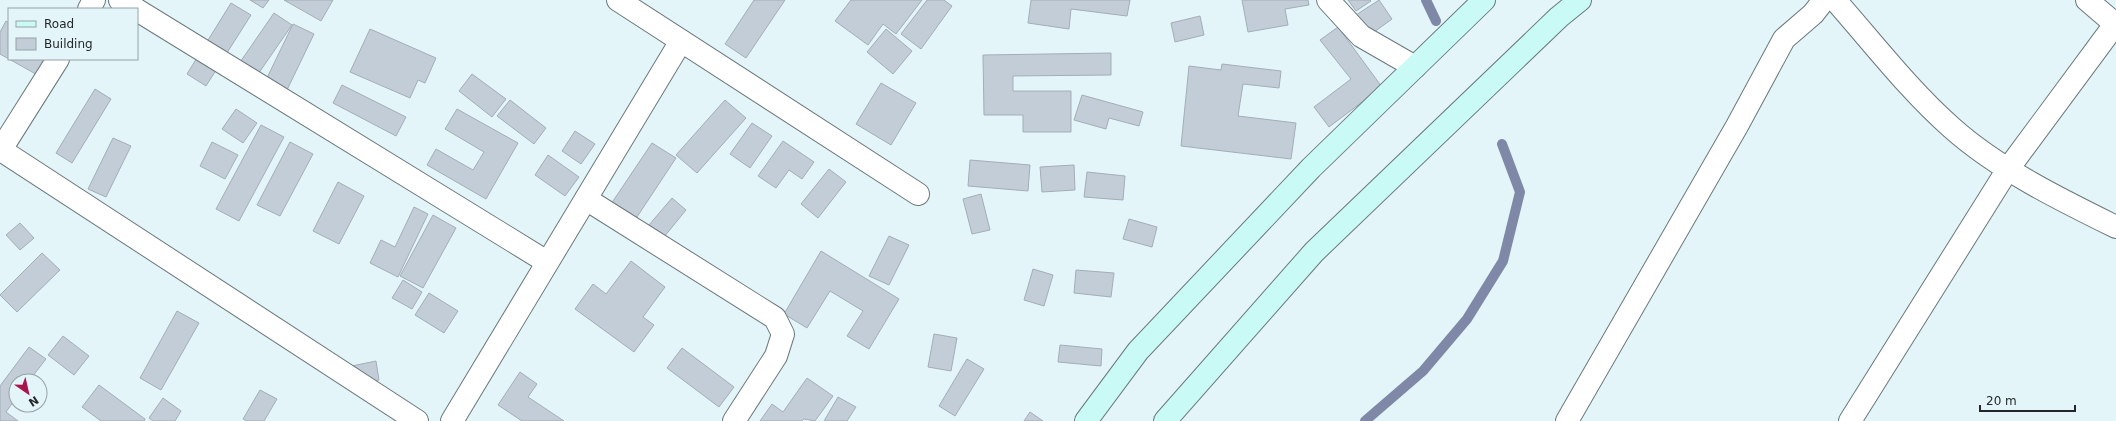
<svg xmlns="http://www.w3.org/2000/svg" width="2116" height="421" viewBox="0 0 2116 421" font-family="'DejaVu Sans',sans-serif">
<style>
.lines{fill:none;stroke-linecap:round;stroke-linejoin:round}
.stream{stroke:#8088a7;stroke-width:10}
.building{fill:#c2cdd7;stroke:#a3adb7}
.minor-casing{stroke:#6a797d;stroke-width:24}
.secondary-casing{stroke:#6a797d;stroke-width:24}
.minor{stroke:#fff;stroke-width:22}
.secondary{stroke:#cafaf5;stroke-width:22}
</style>
<rect width="100%" height="100%" fill="#e4f5f9"/>
<g class="lines">
<g class="stream">
<polyline points="1426,0 1436,21"/>
<polyline points="1365,421 1423,371 1467,319 1503,261 1520,192 1502,144"/>
</g>
</g>
<g class="building">
<polygon points="250,0 269,0 263,8"/>
<polygon points="284,0 333,0 321,21"/>
<polygon points="754,0 785,0 746,58 725,44"/>
<polygon points="851,0 922,0 896,34 883,24 868,45 835,21"/>
<polygon points="927,0 944,0 952,6 921,49 901,34"/>
<polygon points="1031,0 1130,0 1127,16 1071,9 1069,29 1028,23"/>
<polygon points="1242,0 1308,0 1309,5 1285,9 1288,25 1248,32"/>
<polygon points="1348,0 1370,0 1371,1 1356,11"/>
<polygon points="1379,0 1392,19 1370,35 1356,15"/>
<polygon points="231,3 251,15 206,86 187,74"/>
<polygon points="274,13 292,25 254,80 236,68"/>
<polygon points="1200,16 1204,35 1175,42 1171,23"/>
<polygon points="6,21 9,23 9,59 0,54 0,32"/>
<polygon points="293,24 314,34 286,92 265,82"/>
<polygon points="1338,27 1382,87 1329,127 1314,107 1351,79 1320,40"/>
<polygon points="370,29 436,58 425,83 418,80 410,98 350,72"/>
<polygon points="886,29 912,51 893,74 867,52"/>
<polygon points="1111,53 1111,75 1013,76 1013,91 1071,91 1071,132 1023,132 1023,115 984,115 983,55"/>
<polygon points="9,59 52,59 41,77"/>
<polygon points="1222,64 1281,71 1279,88 1243,84 1238,116 1296,123 1291,159 1181,146 1189,66 1221,70"/>
<polygon points="472,74 506,99 492,117 459,91"/>
<polygon points="881,83 916,103 891,145 856,124"/>
<polygon points="342,85 406,117 396,136 333,103"/>
<polygon points="95,89 111,99 72,163 56,153"/>
<polygon points="1082,95 1143,112 1139,126 1109,118 1106,129 1074,120"/>
<polygon points="510,100 546,128 534,144 497,116"/>
<polygon points="725,100 746,118 697,173 676,155"/>
<polygon points="236,109 257,123 243,143 222,129"/>
<polygon points="457,109 518,143 486,199 427,165 436,149 473,170 484,152 445,129"/>
<polygon points="752,123 772,136 750,168 730,154"/>
<polygon points="261,125 284,137 239,221 216,209"/>
<polygon points="575,131 595,144 581,164 562,151"/>
<polygon points="113,138 131,146 106,197 88,189"/>
<polygon points="783,141 814,162 802,179 789,170 776,188 758,176"/>
<polygon points="212,142 238,155 225,179 200,166"/>
<polygon points="290,142 313,154 280,216 257,205"/>
<polygon points="652,143 676,158 635,220 611,204"/>
<polygon points="548,155 579,177 565,196 535,175"/>
<polygon points="970,160 1030,165 1028,191 968,186"/>
<polygon points="1074,165 1075,190 1042,192 1040,167"/>
<polygon points="829,169 846,182 818,218 801,204"/>
<polygon points="1087,172 1125,176 1123,200 1084,197"/>
<polygon points="338,182 364,196 339,244 313,231"/>
<polygon points="981,194 990,230 972,234 963,199"/>
<polygon points="672,198 686,210 664,237 649,225"/>
<polygon points="414,207 428,214 398,277 370,263 381,240 395,247"/>
<polygon points="433,215 456,228 423,288 400,276"/>
<polygon points="1129,219 1157,227 1152,247 1123,239"/>
<polygon points="20,223 34,238 20,250 6,235"/>
<polygon points="889,236 909,245 889,285 869,276"/>
<polygon points="821,251 899,299 869,349 847,336 863,311 830,291 807,328 784,314"/>
<polygon points="42,253 60,270 17,312 0,295"/>
<polygon points="631,261 665,287 643,317 654,325 634,352 575,309 593,284 606,294"/>
<polygon points="1033,269 1053,275 1044,306 1024,300"/>
<polygon points="1076,270 1114,273 1111,297 1074,293"/>
<polygon points="403,280 422,292 412,309 392,298"/>
<polygon points="429,293 458,311 444,333 415,315"/>
<polygon points="177,311 199,323 161,390 140,378"/>
<polygon points="934,334 957,338 951,371 928,367"/>
<polygon points="63,336 89,356 74,375 48,355"/>
<polygon points="1060,345 1102,349 1101,366 1058,362"/>
<polygon points="29,347 46,359 29,381 16,381 16,398 6,412 18,421 0,421 0,386"/>
<polygon points="682,348 734,387 719,407 667,368"/>
<polygon points="967,359 984,369 955,416 939,406"/>
<polygon points="376,361 379,380 350,386 347,367"/>
<polygon points="520,372 537,384 528,397 564,421 522,421 498,405"/>
<polygon points="807,378 833,396 815,421 804,419 802,421 760,421 772,404 783,412"/>
<polygon points="99,385 145,419 144,421 101,421 82,407"/>
<polygon points="260,390 277,399 264,421 247,421 243,419"/>
<polygon points="838,397 856,407 847,421 824,421"/>
<polygon points="163,398 181,411 175,421 153,421 149,418"/>
<polygon points="1030,412 1043,421 1024,421"/>
</g>
<g class="lines">
<g class="minor-casing">
<g id="minor">
<polyline points="120,0 135,9"/>
<polyline points="618,0 918,194"/>
<polyline points="1328,0 1361,36 1415,67"/>
<path d="M1835,0c38,43 74,90 117,128 46,41 109,72 164,99"/>
<polyline points="2087,0 2115,24"/>
<polyline points="89,9 94,0"/>
<polyline points="137,10 547,262"/>
<polyline points="1,150 417,421"/>
<polyline points="0,151 58,59"/>
<polyline points="586,199 775,318 783,334 776,356 734,421"/>
<polyline points="452,421 681,41"/>
<polyline points="1567,421 1737,126 1784,39 1813,14 1824,0"/>
<polyline points="1850,421 2008,169 2116,23"/>
</g>
</g>
<g class="secondary-casing">
<g id="secondary">
<polyline points="1086,421 1138,351 1311,168 1484,0"/>
<polyline points="1165,421 1314,252 1559,17 1580,0"/>
</g>
</g>
<use href="#minor" class="minor"/>
<use href="#secondary" class="secondary"/>
</g>
<rect x="8" y="8" width="130" height="52" fill="#e4f5f9" stroke="#96a3a6"/>
<rect x="16" y="21" width="20" height="6" fill="#cafaf5" stroke="#96a3a6"/>
<text x="44" y="28" font-size="12" fill="#22282a">Road</text>
<rect x="16" y="38" width="20" height="12" fill="#c2cdd7" stroke="#96a3a6"/>
<text x="44" y="48" font-size="12" fill="#22282a">Building</text>
<g transform="translate(28 393) rotate(146)"><circle r="19" fill="#e4f5f9" stroke="#96a3a6"/>
<path d="M0-3L7 15L0 10L-7 15Z" fill="#a8144b"/>
<text y="-6" font-size="11" font-weight="bold" text-anchor="middle" fill="#22282a">N</text>
</g>
<path d="M1980 405v6h95v-6" fill="none" stroke="#22282a" stroke-width="2"/>
<text x="1986" y="405" font-size="12" fill="#22282a" stroke="#e4f5f9" stroke-width="3" paint-order="stroke">20 m</text>
</svg>
